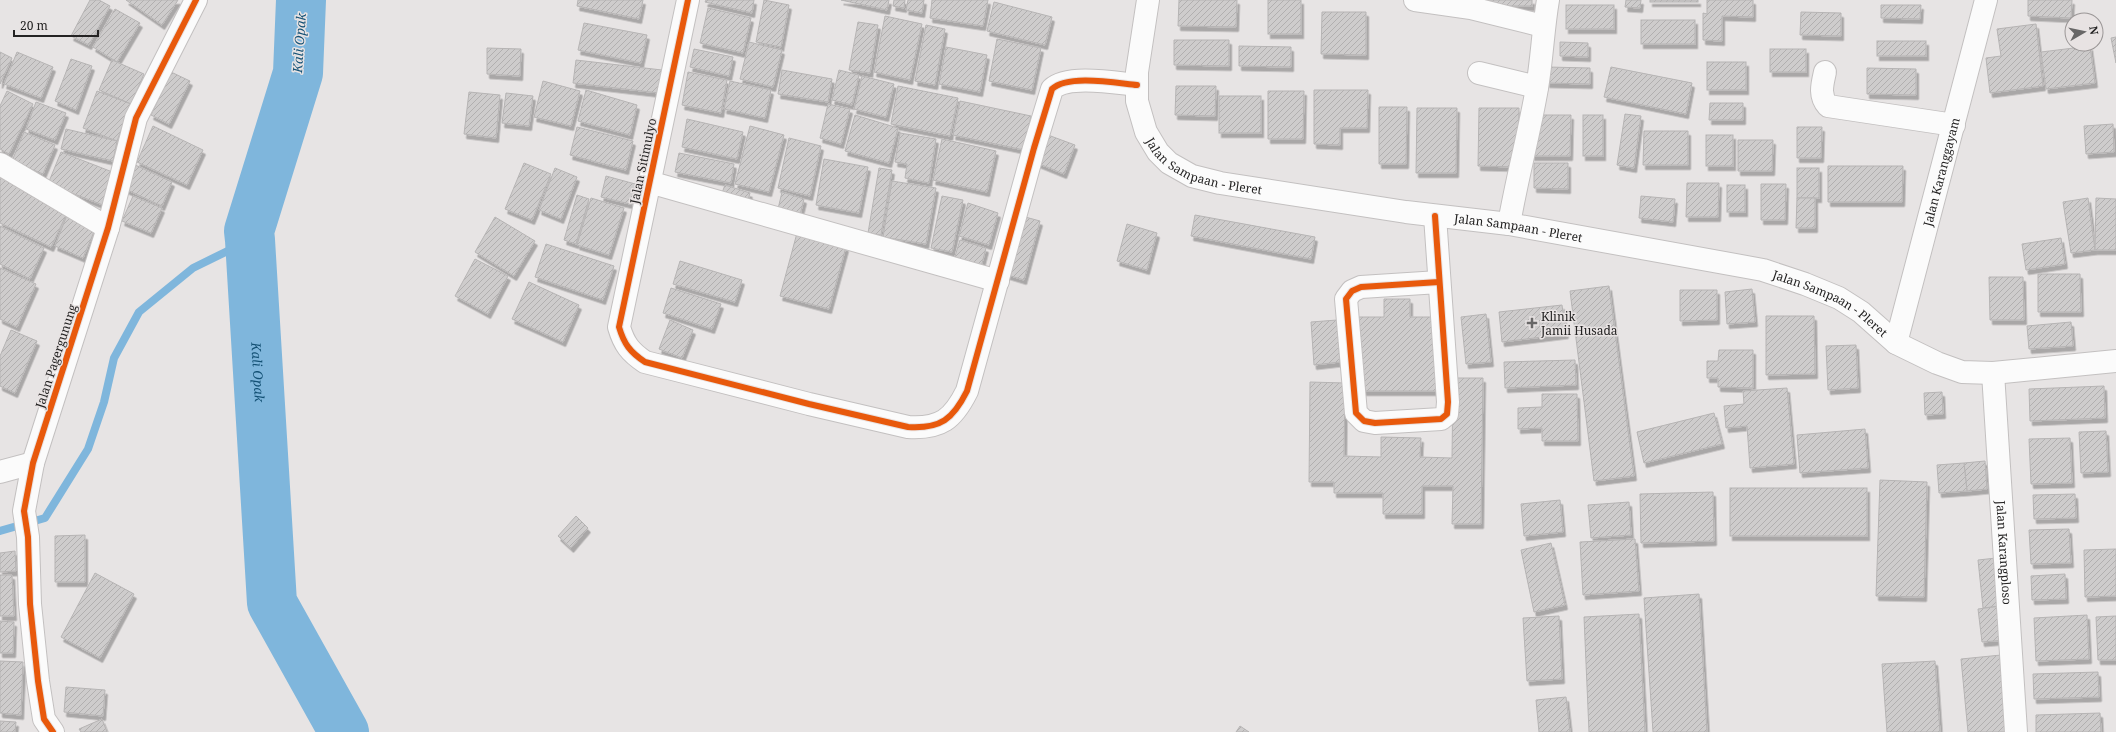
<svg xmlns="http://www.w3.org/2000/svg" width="2116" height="732" viewBox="0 0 2116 732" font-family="'Noto Serif',serif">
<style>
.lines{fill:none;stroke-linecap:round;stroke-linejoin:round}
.stream{stroke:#7fb6dc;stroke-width:8}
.river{stroke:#7fb6dc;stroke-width:50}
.building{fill:url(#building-hatch);stroke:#b6b4b4;filter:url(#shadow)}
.minor-casing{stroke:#c3c0c0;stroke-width:24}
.secondary-casing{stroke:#c3c0c0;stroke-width:24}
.minor{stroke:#fbfbfb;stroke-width:22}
.secondary{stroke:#fbfbfb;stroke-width:22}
.cycleway-casing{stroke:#e8e3e3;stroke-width:8}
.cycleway{stroke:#e8590c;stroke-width:6}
.poi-dot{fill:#686767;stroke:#e8e3e3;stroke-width:1.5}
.labels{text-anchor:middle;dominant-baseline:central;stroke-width:3;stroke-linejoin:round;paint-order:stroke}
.street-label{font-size:12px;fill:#242323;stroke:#e8e3e3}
.poi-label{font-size:12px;fill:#242323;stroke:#e8e3e3;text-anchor:start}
.water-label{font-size:13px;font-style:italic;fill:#145175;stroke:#e8e3e3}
</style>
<defs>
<pattern id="building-hatch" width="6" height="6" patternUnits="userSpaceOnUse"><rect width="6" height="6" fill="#cecccc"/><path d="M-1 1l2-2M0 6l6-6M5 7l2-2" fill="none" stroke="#b1afaf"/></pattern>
<filter id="shadow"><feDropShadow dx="2.5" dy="4.5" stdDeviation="0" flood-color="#0004"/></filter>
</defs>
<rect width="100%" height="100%" fill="#e7e4e4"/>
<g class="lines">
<polyline class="stream" points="0,531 45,518 88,449 104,402 114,358 139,312 193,268 250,240"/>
<path class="river" id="s1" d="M301,0l-3,73 -49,158 1,9 22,363 72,129"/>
</g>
<g class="building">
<polygon points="90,0 99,0 110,6 89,45 71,36"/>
<polygon points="126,0 178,0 162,25"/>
<polygon points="578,0 643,0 639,19 577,6"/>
<polygon points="706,0 754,0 752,13 705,2"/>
<polygon points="764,0 789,5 781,47 756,42"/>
<polygon points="841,0 889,0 887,10"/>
<polygon points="894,0 905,0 904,8 893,6"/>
<polygon points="908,0 924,0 922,13 906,10"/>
<polygon points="932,0 988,0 983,26 930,18"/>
<polygon points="1179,0 1237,0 1236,27 1178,26"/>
<rect x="1268" y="0" width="33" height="34"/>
<rect x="1471" y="0" width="61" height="6"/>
<polygon points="1626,0 1641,0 1640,8 1625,7"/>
<rect x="1650" y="0" width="48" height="2"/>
<polygon points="1707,0 1753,0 1753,17 1722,16 1722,41 1703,40 1703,13 1707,14"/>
<polygon points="2028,0 2072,0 2071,18 2028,16"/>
<polygon points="994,2 1052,17 1045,45 987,31"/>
<rect x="1566" y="5" width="48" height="24"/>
<polygon points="1881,5 1921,5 1920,19 1881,18"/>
<polygon points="708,8 751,18 743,53 700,43"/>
<polygon points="115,9 140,23 117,62 93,47"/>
<polygon points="1322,12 1366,12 1366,55 1321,54"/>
<polygon points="1801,12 1841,13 1841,36 1800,35"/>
<polygon points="885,16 922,24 910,80 874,72"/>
<rect x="1641" y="20" width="54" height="24"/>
<polygon points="858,22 878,25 870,73 849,70"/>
<polygon points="584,23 647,35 641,63 578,50"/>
<polygon points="2036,24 2043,86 1990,93 1986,58 2001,56 1997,29"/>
<polygon points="926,25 945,29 935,85 915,81"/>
<polygon points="2116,37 2116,63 2111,38"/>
<polygon points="997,39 1041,48 1032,90 989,81"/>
<polygon points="1174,40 1229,40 1229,66 1174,65"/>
<rect x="1877" y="41" width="49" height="15"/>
<polygon points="749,42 782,50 773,87 740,79"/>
<polygon points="1560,42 1588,43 1588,57 1560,56"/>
<polygon points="1239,46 1291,47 1291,67 1239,66"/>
<polygon points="2090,46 2095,83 2046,89 2041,52"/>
<polygon points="946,47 987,55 980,92 939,84"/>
<polygon points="487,48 521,49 520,76 487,74"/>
<polygon points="694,49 733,57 729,76 690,67"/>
<rect x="1770" y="49" width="36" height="23"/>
<polygon points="0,52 12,58 0,84"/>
<polygon points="17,52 53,67 41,98 4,84"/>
<polygon points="71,59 92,66 76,110 55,101"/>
<polygon points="112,60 144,74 131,104 99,90"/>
<polygon points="576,60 662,70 659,93 573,83"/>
<rect x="1707" y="62" width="39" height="28"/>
<polygon points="1548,67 1590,68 1590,84 1547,83"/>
<polygon points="1611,67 1692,83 1686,114 1604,97"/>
<polygon points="1867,68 1916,69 1916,95 1867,94"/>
<polygon points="782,70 832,79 828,102 778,94"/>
<polygon points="839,70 859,75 852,105 832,100"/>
<polygon points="171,72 190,81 169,124 151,115"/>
<polygon points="688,72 727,80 721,113 682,105"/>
<polygon points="862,76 894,84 886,117 854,109"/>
<polygon points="543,81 580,91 571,126 534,117"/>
<polygon points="730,81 771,90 765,118 724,109"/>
<polygon points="898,86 958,98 950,136 891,124"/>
<polygon points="1176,86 1216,86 1215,116 1175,115"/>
<polygon points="586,90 637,105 630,135 578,121"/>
<polygon points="1314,90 1368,90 1367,128 1340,128 1340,145 1314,144"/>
<polygon points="7,91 33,104 9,154 0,149 0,106"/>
<polygon points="97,91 131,104 117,141 83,128"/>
<polygon points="1268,91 1304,91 1303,139 1268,139"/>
<polygon points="469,92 500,95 496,138 464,134"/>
<polygon points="506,93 533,96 529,126 502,123"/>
<rect x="1219" y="96" width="42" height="37"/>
<polygon points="960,101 1031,116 1024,150 953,135"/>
<polygon points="36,102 66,113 55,140 26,129"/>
<polygon points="1710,103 1743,103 1743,120 1709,120"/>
<polygon points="828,104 850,109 841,144 820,138"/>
<polygon points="1379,107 1407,107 1406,164 1379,164"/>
<polygon points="1417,108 1457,108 1456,173 1416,173"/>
<polygon points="1479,108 1519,108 1518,167 1478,166"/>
<polygon points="1625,114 1641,116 1634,168 1617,165"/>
<polygon points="855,115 898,128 889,163 845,151"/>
<polygon points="1532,115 1571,115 1570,156 1532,156"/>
<rect x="1583" y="115" width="20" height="41"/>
<polygon points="687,119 743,132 737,159 682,147"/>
<polygon points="2113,124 2114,152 2086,154 2084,126"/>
<polygon points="153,126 203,150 187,185 137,162"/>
<polygon points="750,126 784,135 769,192 735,184"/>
<polygon points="577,127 633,141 626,170 570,155"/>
<polygon points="1797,127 1822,127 1821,158 1797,158"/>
<polygon points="66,129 117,141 113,161 61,149"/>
<polygon points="1644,131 1688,131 1688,165 1643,165"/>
<polygon points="24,132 55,145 43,174 12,161"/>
<polygon points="900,133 936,139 929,183 905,178 907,164 895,162"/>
<polygon points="1048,135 1075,145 1064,174 1037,163"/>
<rect x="1706" y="135" width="27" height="31"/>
<polygon points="789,138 821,146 810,196 778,188"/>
<polygon points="942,139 996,151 987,192 933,180"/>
<polygon points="1738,140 1773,140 1772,171 1738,171"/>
<polygon points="61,152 115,173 103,205 48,184"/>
<polygon points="679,153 734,164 731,183 675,172"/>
<polygon points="824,159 868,167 859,213 816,205"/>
<polygon points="524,163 551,174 532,220 505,209"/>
<polygon points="1534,163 1568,163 1568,189 1534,188"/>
<polygon points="133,164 172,182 162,206 123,188"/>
<polygon points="1828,166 1903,166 1902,202 1828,202"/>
<polygon points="555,168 577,177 561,219 539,210"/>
<polygon points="879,168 892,170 881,235 868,233"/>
<rect x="1797" y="168" width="22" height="30"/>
<polygon points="0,176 69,209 51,247 0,223"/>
<polygon points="606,176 639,185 634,205 601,197"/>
<polygon points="892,181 936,188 926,244 883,237"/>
<polygon points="1687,183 1719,183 1718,217 1686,217"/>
<polygon points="1761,184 1786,184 1785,220 1761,220"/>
<polygon points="725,185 750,193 746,207 720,198"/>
<rect x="1727" y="185" width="18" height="27"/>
<polygon points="782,192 804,199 800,215 778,209"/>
<polygon points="577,195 589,199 576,244 564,240"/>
<polygon points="133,196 162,208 151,233 122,221"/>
<polygon points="942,196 963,200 952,252 931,248"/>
<polygon points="1641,196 1675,199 1673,222 1639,218"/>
<polygon points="591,198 624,208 609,255 577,245"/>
<polygon points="1797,198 1815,198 1815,228 1796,228"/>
<polygon points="2088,198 2095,250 2071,253 2063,202"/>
<polygon points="2096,198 2116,199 2116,250 2095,250"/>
<polygon points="968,203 998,213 989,245 959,236"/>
<polygon points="67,215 96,227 83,258 55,246"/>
<polygon points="1018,215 1040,221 1024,280 1001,273"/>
<polygon points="1195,215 1315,237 1311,259 1191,236"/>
<polygon points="495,217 535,241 514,276 475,252"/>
<polygon points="1127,224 1157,233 1147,270 1117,261"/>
<polygon points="0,226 44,248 30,279 0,264"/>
<polygon points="797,233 846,247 829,309 780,296"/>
<polygon points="2061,238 2065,264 2026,270 2022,244"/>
<polygon points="960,240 986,248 980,271 953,263"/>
<polygon points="546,244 614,266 603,300 535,277"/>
<polygon points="475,259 508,276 488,314 455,296"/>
<polygon points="680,261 742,280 735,302 673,284"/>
<polygon points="0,268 36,284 17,327 0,319"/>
<polygon points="2038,274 2080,274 2081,312 2038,312"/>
<polygon points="1989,277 2023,277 2024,320 1990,320"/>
<polygon points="529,282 579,305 563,342 512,319"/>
<polygon points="1609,286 1634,476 1594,481 1570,291"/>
<polygon points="671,288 721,304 712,329 663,313"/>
<polygon points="1752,289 1755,322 1727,324 1725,292"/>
<polygon points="1680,290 1717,290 1717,320 1680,321"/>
<polygon points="1384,299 1410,299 1410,317 1440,317 1440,391 1356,391 1356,317 1384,317"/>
<polygon points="1562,305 1566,334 1502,342 1499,312"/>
<polygon points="1486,314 1491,362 1466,364 1461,317"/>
<polygon points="1766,316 1814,316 1815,374 1766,375"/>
<polygon points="670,320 693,330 682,358 659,349"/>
<polygon points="1337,320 1340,362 1314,365 1311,322"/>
<polygon points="2071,322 2073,346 2029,349 2027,326"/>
<polygon points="11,330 37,341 15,393 0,386 0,356"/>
<polygon points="1856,345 1858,388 1828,390 1826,346"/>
<polygon points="1719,350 1753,350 1753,388 1718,387 1718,378 1707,378 1707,361 1718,361"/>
<polygon points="1575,360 1576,385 1505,388 1504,362"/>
<polygon points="1453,378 1483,378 1481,524 1452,524 1453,486 1422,486 1422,514 1383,514 1383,493 1334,493 1334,482 1309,482 1310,382 1345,383 1344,456 1381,457 1381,437 1421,438 1420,457 1452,458"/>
<polygon points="2104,386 2105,418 2030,421 2029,389"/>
<polygon points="1787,388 1794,464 1750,468 1747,426 1726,428 1724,406 1744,404 1743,391"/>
<polygon points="1942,392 1943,414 1925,415 1924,393"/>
<polygon points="1542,394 1577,394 1578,441 1542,441 1542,428 1518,429 1518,408 1542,407"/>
<polygon points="1714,413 1722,444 1644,463 1637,432"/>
<polygon points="1865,429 1868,468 1800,473 1797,435"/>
<polygon points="2106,431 2108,472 2081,473 2079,432"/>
<polygon points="2070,438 2072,483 2031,484 2029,439"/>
<polygon points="1985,461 1987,489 1967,491 1964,463"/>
<polygon points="1964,463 1967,491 1939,493 1937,465"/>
<polygon points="1880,480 1927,482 1924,597 1876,596"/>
<rect x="1730" y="488" width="137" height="48"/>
<polygon points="1713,492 1714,541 1641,543 1640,494"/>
<polygon points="2075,494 2076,518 2034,519 2033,495"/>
<polygon points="1560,500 1563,532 1524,536 1521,504"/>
<polygon points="1629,502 1631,535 1591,538 1588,505"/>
<polygon points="576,516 588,528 571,548 558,536"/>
<polygon points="2069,529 2071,563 2031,564 2029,530"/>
<polygon points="85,535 85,582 55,582 55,536"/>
<polygon points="1635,539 1639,591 1583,595 1580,542"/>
<polygon points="1551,543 1565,605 1534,612 1521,550"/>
<polygon points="2116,549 2116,596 2085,597 2084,550"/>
<polygon points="15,551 16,571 0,572 0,553"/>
<polygon points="1996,558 2001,606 1983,608 1978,560"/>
<polygon points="95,573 134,594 100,658 61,637"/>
<polygon points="2065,574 2066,599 2032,600 2031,576"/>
<polygon points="0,575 12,575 14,616 0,616"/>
<polygon points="1699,594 1707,732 1653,732 1644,598"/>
<polygon points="2001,606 2005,640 1982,642 1978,609"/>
<polygon points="1639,614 1645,732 1589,732 1584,617"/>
<polygon points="2087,615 2089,659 2036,661 2034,618"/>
<polygon points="1559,616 1562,679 1527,681 1523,618"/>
<polygon points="2116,616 2116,660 2098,660 2096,617"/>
<polygon points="0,621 14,622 13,653 0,653"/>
<polygon points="2001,655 2009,732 1968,732 1961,659"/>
<polygon points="0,661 23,662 21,715 0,713"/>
<polygon points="1935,661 1940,732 1887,732 1882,664"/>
<polygon points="2098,672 2099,697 2034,699 2033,674"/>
<polygon points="66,687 105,690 103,716 64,712"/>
<polygon points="1566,697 1570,732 1539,732 1536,700"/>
<polygon points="2100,713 2101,732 2036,732 2036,715"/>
<polygon points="102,719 107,732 81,732 79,729"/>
<polygon points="0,721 16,722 15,732 0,732"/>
<polygon points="1240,726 1249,732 1236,732"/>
</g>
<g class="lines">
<g class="minor-casing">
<g id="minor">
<path d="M688,0l-69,327c5,17 11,25 26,35l164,42 99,23c33,2 45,-8 59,-36l67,-243 18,-59c16,-15 64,-6 85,-4"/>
<polyline points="1415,0 1471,8 1543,26"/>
<path d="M1825,72c-3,13 -6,24 3,34l126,19"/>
<polyline points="1479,73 1537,87"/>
<polyline points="0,164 108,228"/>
<polyline points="649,182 998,281"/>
<polyline points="1435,216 1448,402 1447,414 1441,419 1375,423 1364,421 1356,413 1346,299 1352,291 1361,287 1439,282"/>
<path d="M1509,224c8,-46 20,-90 28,-136 5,-29 6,-59 11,-88"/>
<path id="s2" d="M1896,343l90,-343"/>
<path id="s3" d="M1993,373l23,359"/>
<polyline points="0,472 33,463"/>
<polyline points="53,732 44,719 38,681 30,604 28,537 24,511 33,463 108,228 136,118 196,0"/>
</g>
</g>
<g class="secondary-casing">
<g id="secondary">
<path id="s4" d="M1148,0l-11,72v29l9,31 12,20 11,11 23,13 28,7 186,29 103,12 254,46 42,14 34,14 22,14 35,31 41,20 25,9 31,1 123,-12"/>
</g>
</g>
<use href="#minor" class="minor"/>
<use href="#secondary" class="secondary"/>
<g class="cycleway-casing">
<g id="cycleway">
<path d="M688,0l-69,327c5,17 11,25 26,35l164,42 99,23c33,2 45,-8 59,-36l67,-243 18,-59c16,-15 64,-6 85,-4"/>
<polyline points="1435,216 1448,402 1447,414 1441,419 1375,423 1364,421 1356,413 1346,299 1352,291 1361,287 1439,282"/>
<polyline points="53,732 44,719 38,681 30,604 28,537 24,511 33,463 108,228 136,118 196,0"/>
</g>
</g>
<use href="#cycleway" class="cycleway"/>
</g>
<path class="poi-dot" d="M1530 317h4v4h4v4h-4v4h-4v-4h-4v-4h4z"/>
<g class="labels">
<g class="street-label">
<text transform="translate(643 161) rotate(-78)">Jalan Sitimulyo</text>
<text stroke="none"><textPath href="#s4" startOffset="206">Jalan Sampaan - Pleret</textPath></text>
<text stroke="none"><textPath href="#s2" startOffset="177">Jalan Karanggayam</textPath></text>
<text stroke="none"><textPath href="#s4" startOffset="530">Jalan Sampaan - Pleret</textPath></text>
<text stroke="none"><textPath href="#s4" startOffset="854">Jalan Sampaan - Pleret</textPath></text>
<text transform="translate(56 356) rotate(-72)">Jalan Pagergunung</text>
<text stroke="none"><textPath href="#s3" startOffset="180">Jalan Karangploso</textPath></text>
</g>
<g class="poi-label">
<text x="1541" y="316">Klinik<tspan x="1541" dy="14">Jamii Husada</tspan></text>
</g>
<g class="water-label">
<text transform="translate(299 43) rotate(-86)">Kali Opak</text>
<text stroke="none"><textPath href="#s1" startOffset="380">Kali Opak</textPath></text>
</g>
</g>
<g transform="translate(2084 32) rotate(81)"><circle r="19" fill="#e8e3e3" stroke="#9a9696"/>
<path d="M0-3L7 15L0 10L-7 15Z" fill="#686767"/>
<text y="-6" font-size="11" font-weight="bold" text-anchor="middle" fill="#242323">N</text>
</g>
<path d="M14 30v6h84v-6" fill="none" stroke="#242323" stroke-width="2"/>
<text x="20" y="30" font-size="12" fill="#242323" stroke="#e8e3e3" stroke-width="3" paint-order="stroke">20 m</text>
</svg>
